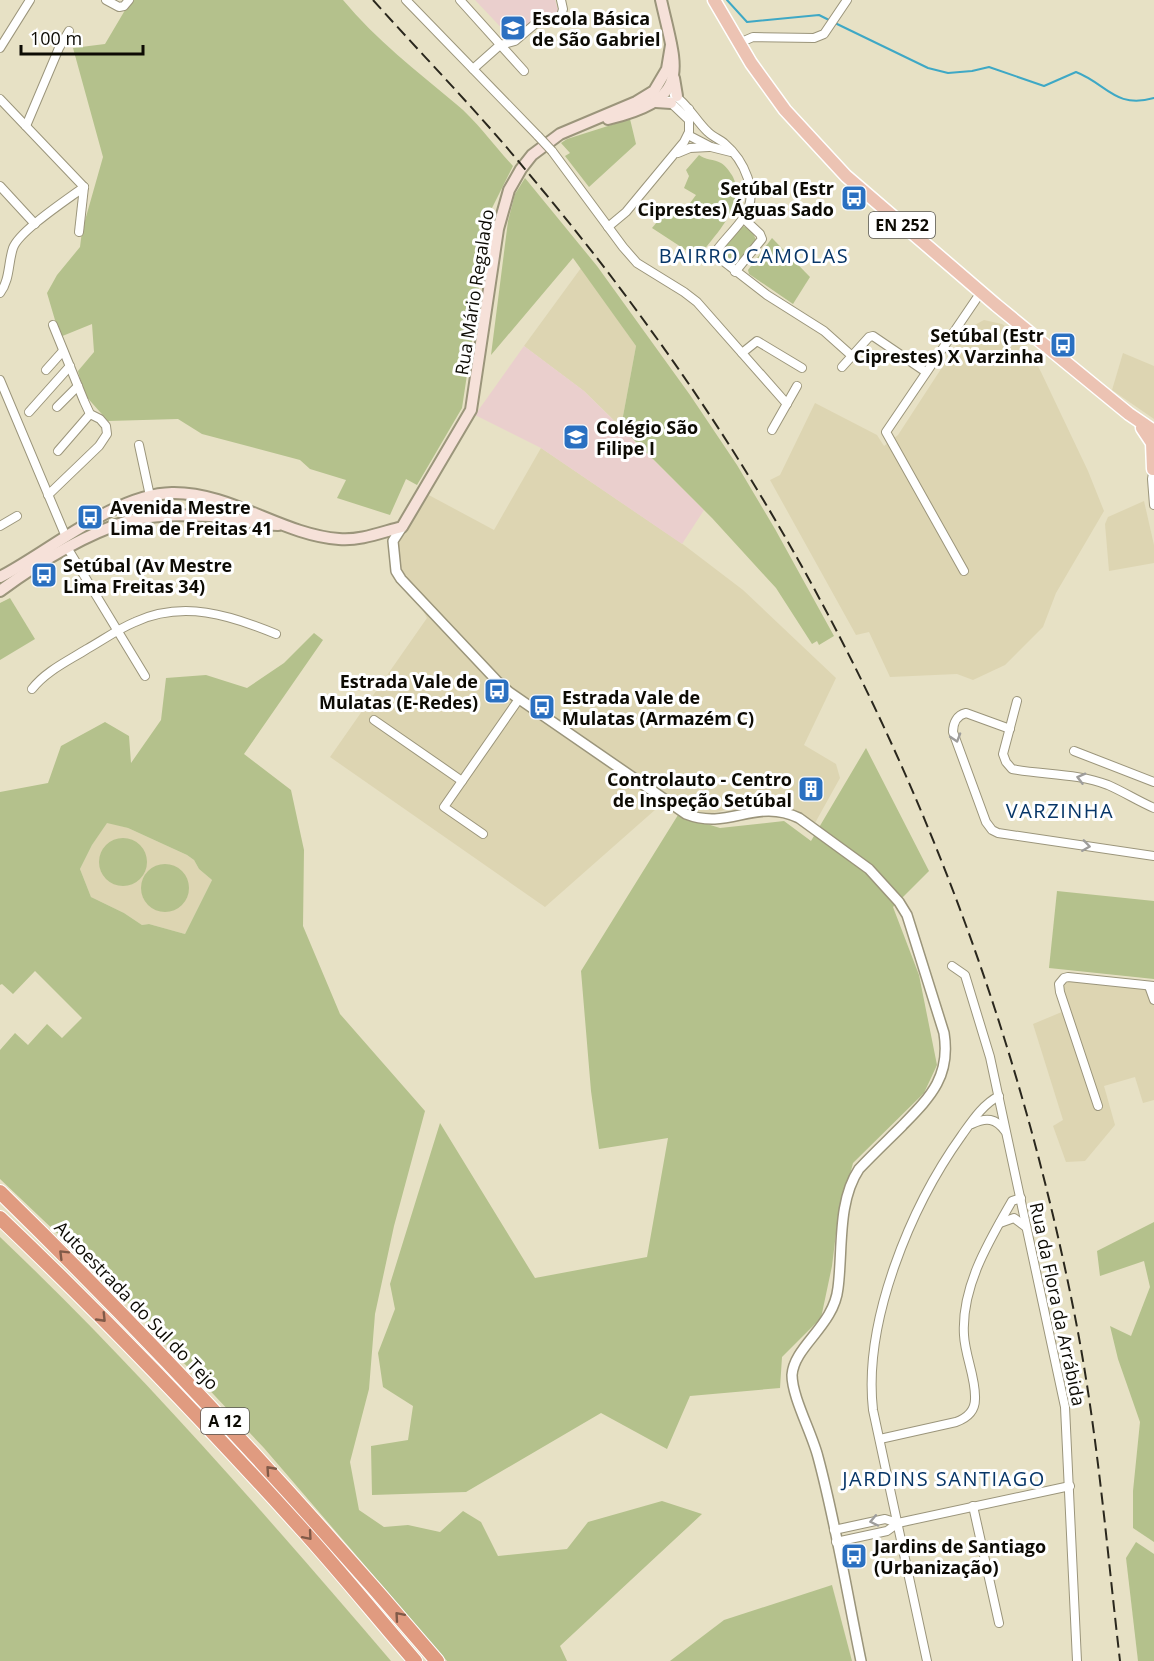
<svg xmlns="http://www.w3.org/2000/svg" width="1154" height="1661" viewBox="0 0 1154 1661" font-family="'Open Sans',sans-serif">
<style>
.built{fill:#ddd5b2}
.education{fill:#eacfcd}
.green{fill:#b4c18c;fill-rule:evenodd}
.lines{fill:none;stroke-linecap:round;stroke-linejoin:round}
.stream{stroke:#3ea8c5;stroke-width:2}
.minor-casing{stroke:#9b957b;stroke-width:10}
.tertiary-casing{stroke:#9b957b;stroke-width:12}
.secondary-casing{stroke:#9b957b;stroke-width:14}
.primary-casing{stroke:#fff;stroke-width:15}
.motorway-casing{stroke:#fff;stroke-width:16}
.minor{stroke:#fff;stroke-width:8}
.tertiary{stroke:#fff;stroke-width:9}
.secondary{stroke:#f6e1d9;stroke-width:10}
.primary{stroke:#ecc3b3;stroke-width:12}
.motorway{stroke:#e09b80;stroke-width:14}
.rail{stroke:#2a271d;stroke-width:2;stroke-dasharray:12 6;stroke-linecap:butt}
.minor-bridge-casing{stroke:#9b957b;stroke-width:10;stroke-linecap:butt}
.minor-bridge{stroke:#fff;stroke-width:8}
.oneway{stroke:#9e9d9b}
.oneway2{stroke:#815a48}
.labels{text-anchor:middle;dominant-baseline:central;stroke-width:6;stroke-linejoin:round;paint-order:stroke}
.shield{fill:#fff;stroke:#56544f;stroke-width:1.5}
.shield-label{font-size:16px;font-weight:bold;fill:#0d0b04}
.poi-label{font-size:18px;font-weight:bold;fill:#0d0b04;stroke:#fff;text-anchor:start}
.street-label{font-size:18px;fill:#0d0b04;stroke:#fff}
.neighbourhood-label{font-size:20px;letter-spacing:1.5px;fill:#073668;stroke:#fff}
</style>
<rect width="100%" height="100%" fill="#e7e1c5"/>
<g class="built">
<polygon points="581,268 636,346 621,427 584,391 524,346"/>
<polygon points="984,320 1002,324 1024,340 1041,372 1088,471 1104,511 1056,593 1043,627 1005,665 973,680 957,674 890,677 869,632 856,635 770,480 780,475 815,403 877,435 884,446 898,435 967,329"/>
<polygon points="1123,353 1154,366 1154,419 1112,390"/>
<polygon points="541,448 684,545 743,590 836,678 804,745 836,764 840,778 815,823 770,799 705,815 673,794 545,907 330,757 427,618 399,568 397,548 401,537 425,493 494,530"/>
<polygon points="1144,501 1154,545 1154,563 1109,571 1105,524 1108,517"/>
<polygon points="107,822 128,828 187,855 194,860 199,869 212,880 185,934 149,924 142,925 124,913 91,897 80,869 92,845"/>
<polygon points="1068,981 1154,989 1154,1100 1143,1103 1135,1077 1104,1086 1115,1125 1085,1161 1066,1162 1053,1126 1063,1120 1033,1024 1069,1009 1063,988"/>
</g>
<g class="education">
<polygon points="475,0 555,0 558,10 554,15 538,17 512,39"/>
<polygon points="524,346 584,391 704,510 682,544 541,448 475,415"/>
</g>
<g class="green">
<path d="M131,0h212c33,40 74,71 113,104 20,16 39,43 57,62l-29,58 -7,84 -15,100 -45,77 -11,-6 -16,36 -53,-17 9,-18 -36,-11 -10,-9 -98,-26 -24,-15 -70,2 -24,-27 -6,-23 16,-19 -2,-28 -32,13 -13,-44 10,-18 23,-28 2,-16 21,-74 -30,-109 32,-4z"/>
<polygon points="630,119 636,144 589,187 565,156 570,153 561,143 567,139"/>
<path d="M699,155c6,5 15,4 22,8 5,3 9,9 12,14 14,29 -19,58 -35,81l-46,-30 16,-19 11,9 17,-23 -12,-7 5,-12 -3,-6z"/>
<polygon points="525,178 597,266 690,395 737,465 775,529 834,636 819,645 817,641 812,644 776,588 712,518 621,427 636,346 573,258 491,355 508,221 515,194"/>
<path d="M741,226c7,0 14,8 15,15l-18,22 -6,1 -10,-8 -2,-6z"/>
<polygon points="772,238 810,277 793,304 749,274 748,270"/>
<polygon points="10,598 35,639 0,660 0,603"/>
<path d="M314,633l9,7 -79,114 47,36 13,60 -1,76 37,88 85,97 -31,115 -19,88 -6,75 -19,73 9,48 25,17 24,-2 32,7 23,-21 18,11 17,34 69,-7 21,-27 74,-21 40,13 -142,132 7,15h-120l-183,-213 -162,-172 -102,-97v-129l15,-17 13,12 19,-21 15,14 20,-20 -47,-47 -22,23 -11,-10 -2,1v-193l48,-9 13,-37 44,-24 24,14 2,27 30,-43 5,-42 40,-3 41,13 37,-25zM107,823l21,5 59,27 7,5 5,9 13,11 -27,54 -36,-10 -7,1 -18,-12 -33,-16 -11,-28 12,-24z"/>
<polygon points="866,748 929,871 893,907 919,975 937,1065 924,1093 853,1163 837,1225 832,1266 821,1318 782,1357 780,1388 690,1396 667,1449 601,1413 466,1492 372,1495 371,1446 408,1440 413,1406 383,1387 378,1353 395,1309 390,1284 440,1123 535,1278 647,1257 668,1138 599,1149 591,1091 581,971 678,815 720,828 784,821 811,841"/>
<circle cx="123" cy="862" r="24"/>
<circle cx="165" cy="888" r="24"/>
<polygon points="1057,891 1154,901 1154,979 1049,968"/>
<polygon points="1154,1222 1154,1542 1133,1528 1133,1491 1140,1422 1118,1359 1110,1326 1131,1336 1150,1287 1144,1261 1100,1276 1097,1251"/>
<path d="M0,1237c140,133 266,278 391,424h-391z"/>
<polygon points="1136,1542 1154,1554 1154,1661 1138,1661 1126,1558"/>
<polygon points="832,1585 852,1661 670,1661 724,1620"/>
</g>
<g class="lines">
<g class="stream">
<polyline points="727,0 747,22 819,15 829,20"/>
<path d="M835,23l93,45 20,5 24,-2 17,-4 55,19 32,-14c31,12 39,37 78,26"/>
</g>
<g class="minor-casing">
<g id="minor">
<polyline points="106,0 119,7 124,6 129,0"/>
<polyline points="406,0 538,136"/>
<polyline points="460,0 524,71"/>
<polyline points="739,43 753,37 814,38 824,34 847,0"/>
<polyline points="0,48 30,0"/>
<polyline points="473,69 500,45 515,41 535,24 561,16 563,9 561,0"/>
<path d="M674,95c14,9 22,26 34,37 5,5 11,7 16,11 20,17 36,50 20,74 -8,12 -19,22 -27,33l1,7 49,38 57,36 28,25"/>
<polyline points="0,99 84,187"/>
<polyline points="669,101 689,120"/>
<polyline points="26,126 59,48 69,31"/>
<polyline points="688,135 711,147 731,152"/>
<polyline points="552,151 623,247 637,263 684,292 697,302 787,404"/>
<polyline points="678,153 690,148 709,147"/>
<polyline points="0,186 35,224"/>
<polyline points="608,227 626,212 684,142 689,132 689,109"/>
<polyline points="79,232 84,187"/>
<polyline points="735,272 762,239 760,234 743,218"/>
<path d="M0,293c10,-13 8,-30 13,-45 6,-17 55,-49 71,-61"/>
<polyline points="742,353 757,341 802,368"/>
<polyline points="842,367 869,337 873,336 926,372"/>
<polyline points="46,370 63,351"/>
<polyline points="0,380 66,537"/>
<polyline points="57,407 78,386"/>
<polyline points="29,412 70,366"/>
<polyline points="772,430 797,386"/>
<polyline points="139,445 150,496"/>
<polyline points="58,451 90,414"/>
<polyline points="1154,467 1152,479 1154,505"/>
<polyline points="48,495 99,446 107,434 106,426 100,419 90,414 84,401 53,325"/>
<polyline points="0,526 17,516"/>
<polyline points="68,549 145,676"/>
<polyline points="964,571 886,432 981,292"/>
<path d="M32,689c14,-18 36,-28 55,-40 16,-9 31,-20 48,-27 48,-22 95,-7 141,12"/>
<path d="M1017,701l-14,53 3,8 6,7c32,6 65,4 96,16 16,7 30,16 46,23"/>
<polyline points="374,720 462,781"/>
<path d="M1010,729l-44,-16c-9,2 -13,10 -13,19l33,90 6,8 6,3 156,23"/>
<polyline points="1074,751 1154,782"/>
<polyline points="483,834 444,807 519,699"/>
<polyline points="952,966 965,975 990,1057 1065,1407 1077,1661"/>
<polyline points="1149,986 1154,1000"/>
<polyline points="1098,1106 1060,992 1059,984 1064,978 1068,977 1154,986"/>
<path d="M972,1124c14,-7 24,-6 33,7"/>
<polyline points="1000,1223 1014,1218 1026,1227"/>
<path d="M880,1439l76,-17c11,-4 19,-11 19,-23 1,-21 -10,-43 -11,-64 -3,-48 25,-94 48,-134l9,-3"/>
<polyline points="973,1506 999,1623"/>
<polyline points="834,1530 885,1519 898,1523 1070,1486"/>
<polyline points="836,1542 887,1531 898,1523"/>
<path d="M927,1661l-54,-251c-10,-89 38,-204 89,-275 10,-14 21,-31 37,-39"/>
</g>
</g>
<g class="tertiary-casing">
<path id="tertiary" d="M402,527l-9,14 3,30 5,8 97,103 11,10 177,122c43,17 70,-17 113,4l70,51 30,33 8,13 37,118c7,44 -14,64 -42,93 -14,14 -29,28 -43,43 -22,33 -16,81 -21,119 -4,38 -44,58 -46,87 0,22 20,58 26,82 18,67 29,136 43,204"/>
</g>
<g class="secondary-casing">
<g id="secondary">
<polyline points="674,78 677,96"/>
<polyline points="656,102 671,103"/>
<path d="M608,119c85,-21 69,-48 53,-119"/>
<path d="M0,577c49,-25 115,-83 172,-84 59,-1 110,42 167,46 21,2 43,-7 63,-12l69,-117 27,-181 11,-39 12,-21 11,-14 28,-21 76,-32 18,-11 13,-22 4,-24"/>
<path d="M0,591c38,-28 83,-56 128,-70 26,-7 55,-6 82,-5 23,1 45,8 68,9"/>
</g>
</g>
<g class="primary-casing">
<g id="primary">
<polyline points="714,0 751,63 785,110 846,176 996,305 1129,414 1154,431"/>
<polyline points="1142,428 1152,443 1153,469"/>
</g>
</g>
<g class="motorway-casing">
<g id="motorway">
<path d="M0,1192c153,150 298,306 437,469"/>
<path d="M0,1218c104,99 203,202 299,308 40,44 77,90 116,135"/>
</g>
</g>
<use href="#minor" class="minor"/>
<use href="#tertiary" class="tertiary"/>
<use href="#secondary" class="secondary"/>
<use href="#primary" class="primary"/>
<use href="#motorway" class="motorway"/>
<path class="rail" d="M373,0c52,58 107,114 156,174 42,50 83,102 121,155 215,295 358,640 427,998 21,110 30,223 43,334"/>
<g class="minor-bridge-casing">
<polyline id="minor-bridge" points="538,136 552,151"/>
</g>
<use href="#minor-bridge" class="minor-bridge"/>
</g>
<defs><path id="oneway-chevron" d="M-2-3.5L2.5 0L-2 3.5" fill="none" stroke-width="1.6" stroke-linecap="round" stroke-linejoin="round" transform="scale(1.5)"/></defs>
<g class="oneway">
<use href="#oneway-chevron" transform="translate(956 738) rotate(73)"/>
<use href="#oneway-chevron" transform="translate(1081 778) rotate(-165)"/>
<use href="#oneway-chevron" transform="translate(1086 846) rotate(8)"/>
<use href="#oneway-chevron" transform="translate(874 1521) rotate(168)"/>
</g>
<g class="oneway2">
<use href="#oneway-chevron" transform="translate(63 1254) rotate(-135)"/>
<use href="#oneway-chevron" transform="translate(102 1318) rotate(46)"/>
<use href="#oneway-chevron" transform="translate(270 1470) rotate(-132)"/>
<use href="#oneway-chevron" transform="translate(308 1536) rotate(49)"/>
<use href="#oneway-chevron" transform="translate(399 1616) rotate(-131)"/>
</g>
<defs>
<g id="school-square" transform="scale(1.35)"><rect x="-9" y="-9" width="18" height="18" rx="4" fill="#2a70c1" stroke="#fff"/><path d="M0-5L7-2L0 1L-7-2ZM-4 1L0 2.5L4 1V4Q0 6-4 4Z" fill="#fff"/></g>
<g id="bus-square" transform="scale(1.35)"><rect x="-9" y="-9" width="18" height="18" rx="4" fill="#2a70c1" stroke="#fff"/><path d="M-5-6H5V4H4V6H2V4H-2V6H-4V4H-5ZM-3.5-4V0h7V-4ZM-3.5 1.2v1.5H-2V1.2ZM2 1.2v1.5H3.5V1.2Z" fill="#fff"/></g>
<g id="building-square" transform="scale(1.35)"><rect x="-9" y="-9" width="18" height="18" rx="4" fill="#2a70c1" stroke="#fff"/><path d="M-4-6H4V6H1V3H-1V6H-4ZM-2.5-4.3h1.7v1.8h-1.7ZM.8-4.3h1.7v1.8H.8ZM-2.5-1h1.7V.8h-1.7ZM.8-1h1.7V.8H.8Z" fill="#fff"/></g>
</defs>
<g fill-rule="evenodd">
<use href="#school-square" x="513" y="28"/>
<use href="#bus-square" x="854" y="198"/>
<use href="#bus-square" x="1063" y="345"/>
<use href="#school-square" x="576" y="437"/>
<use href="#bus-square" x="90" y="517"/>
<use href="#bus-square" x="44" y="575"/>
<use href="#bus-square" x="497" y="691"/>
<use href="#bus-square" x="542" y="707"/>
<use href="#building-square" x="811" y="789"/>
<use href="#bus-square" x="854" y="1556"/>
</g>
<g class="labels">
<g class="shield">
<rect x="869" y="212" width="66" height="26" rx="4.5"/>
<rect x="201" y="1408" width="48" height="26" rx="4.5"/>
</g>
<g class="shield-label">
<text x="902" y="225">EN 252</text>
<text x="225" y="1421">A 12</text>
</g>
<g class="poi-label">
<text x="532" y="18">Escola Básica<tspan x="532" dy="21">de São Gabriel</tspan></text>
<text x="834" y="188" text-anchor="end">Setúbal (Estr<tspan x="834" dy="21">Ciprestes) Águas Sado</tspan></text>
<text x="1044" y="335" text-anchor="end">Setúbal (Estr<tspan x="1044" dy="21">Ciprestes) X Varzinha</tspan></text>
<text x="596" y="427">Colégio São<tspan x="596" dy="21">Filipe I</tspan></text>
<text x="110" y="507">Avenida Mestre<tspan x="110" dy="21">Lima de Freitas 41</tspan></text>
<text x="63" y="565">Setúbal (Av Mestre<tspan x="63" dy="21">Lima Freitas 34)</tspan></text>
<text x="478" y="681" text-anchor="end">Estrada Vale de<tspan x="478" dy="21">Mulatas (E-Redes)</tspan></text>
<text x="562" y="697">Estrada Vale de<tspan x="562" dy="21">Mulatas (Armazém C)</tspan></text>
<text x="792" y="779" text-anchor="end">Controlauto - Centro<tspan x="792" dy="21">de Inspeção Setúbal</tspan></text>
<text x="874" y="1546">Jardins de Santiago<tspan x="874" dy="21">(Urbanização)</tspan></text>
</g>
<g class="street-label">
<text transform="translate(474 292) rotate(-81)">Rua Mário Regalado</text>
<text transform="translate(1058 1304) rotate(78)">Rua da Flora da Arrábida</text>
<text transform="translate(137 1305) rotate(46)">Autoestrada do Sul do Tejo</text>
</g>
<g class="neighbourhood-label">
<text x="754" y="255">BAIRRO CAMOLAS</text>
<text x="1060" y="810">VARZINHA</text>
<text x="944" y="1478">JARDINS SANTIAGO</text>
</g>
</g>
<path d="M21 45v9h122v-9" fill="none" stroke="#0d0b04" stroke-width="3"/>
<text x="30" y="45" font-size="18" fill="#0d0b04" stroke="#ffffff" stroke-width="4.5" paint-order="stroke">100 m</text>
</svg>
